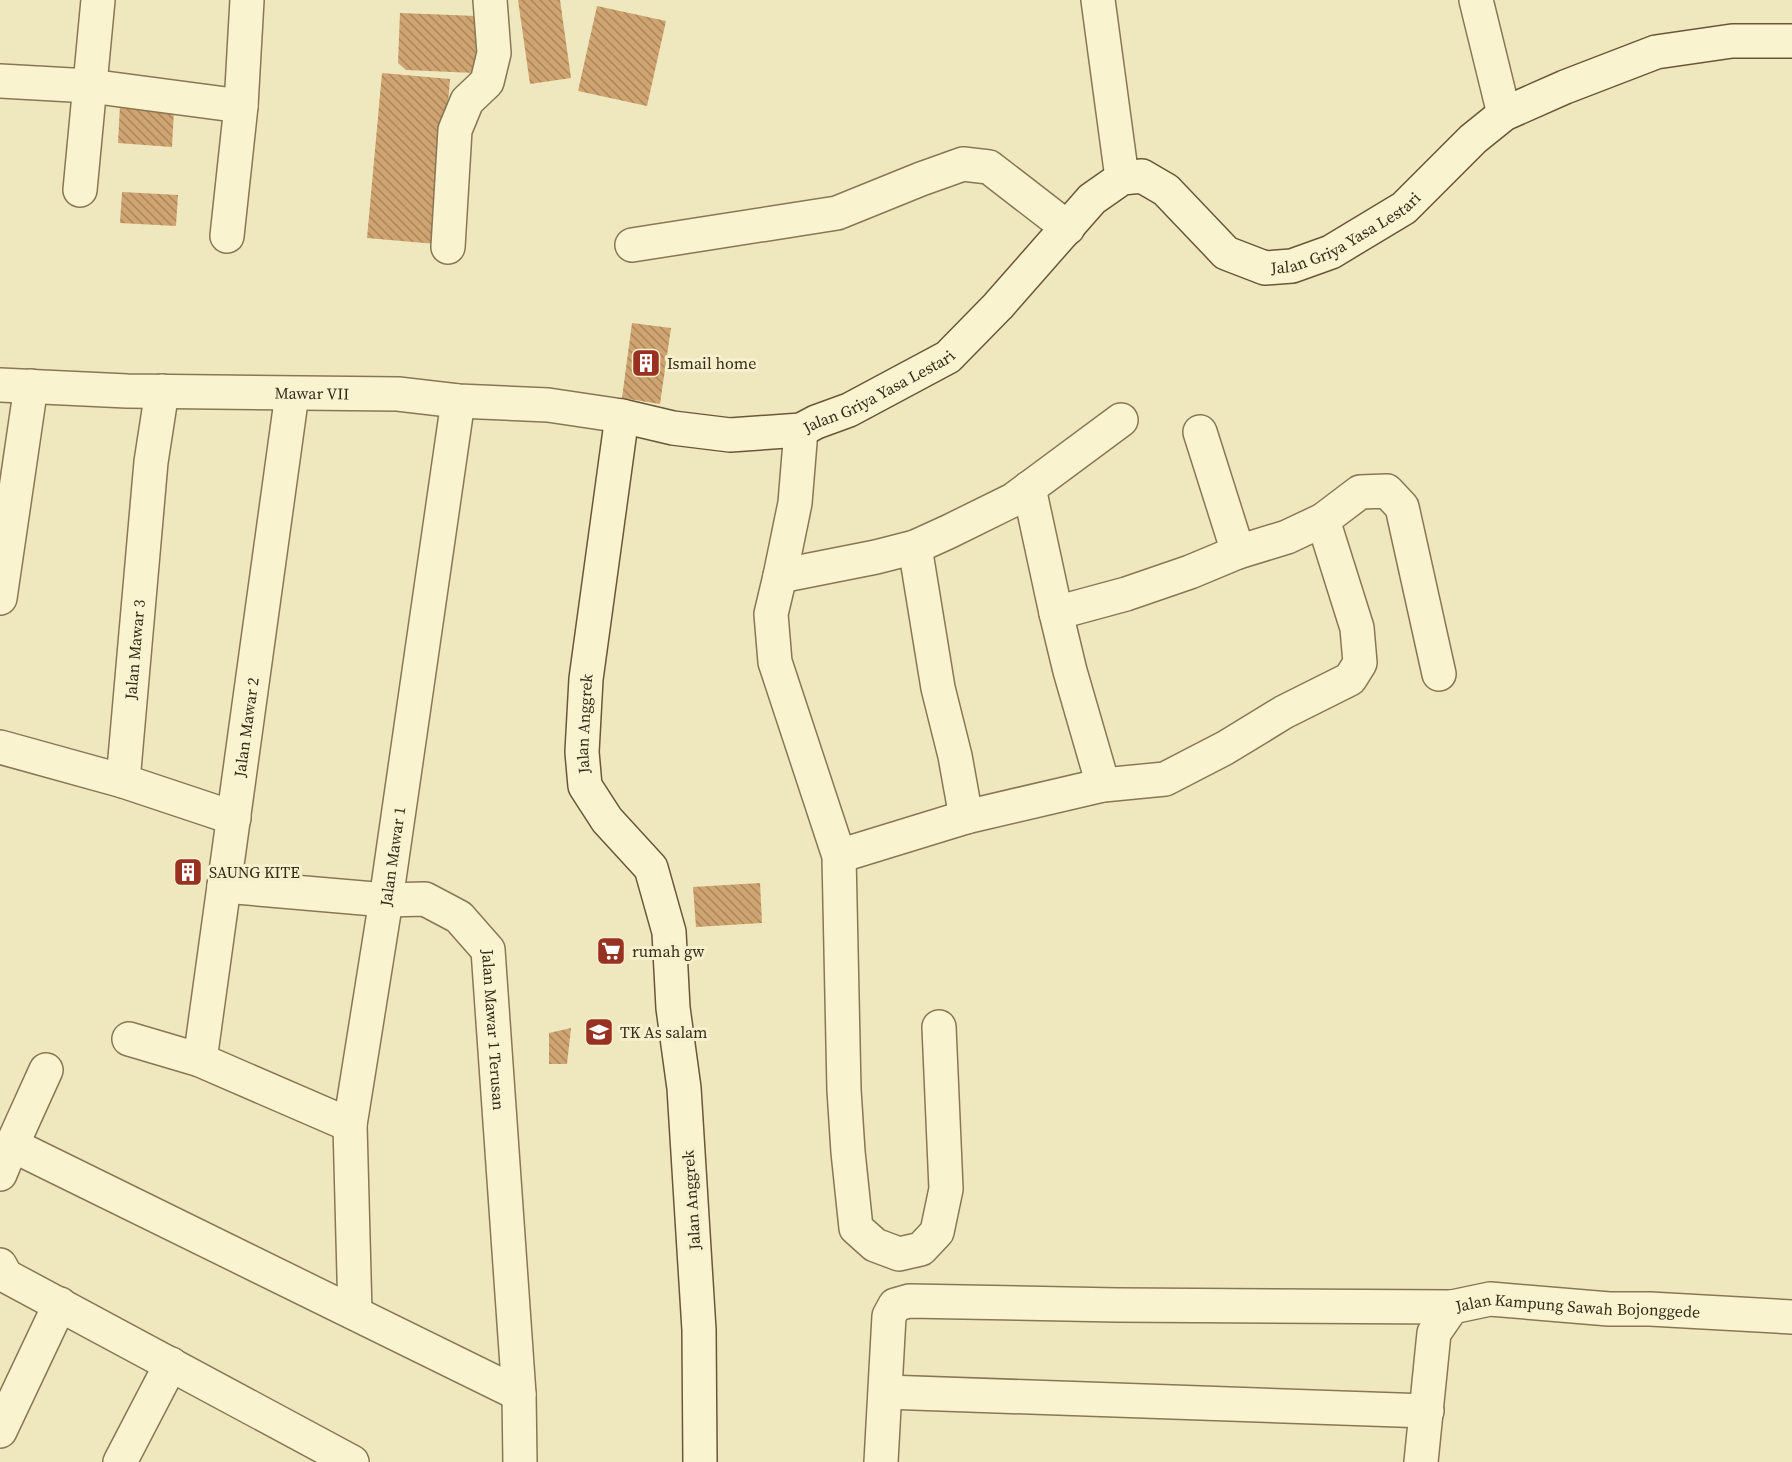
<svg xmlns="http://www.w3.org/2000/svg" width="1792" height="1462" viewBox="0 0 1792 1462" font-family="'Source Serif 4',serif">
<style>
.building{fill:url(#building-back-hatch)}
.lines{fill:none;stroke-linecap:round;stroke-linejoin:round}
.street-casing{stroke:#875;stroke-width:36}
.secondary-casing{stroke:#695739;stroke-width:36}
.street{stroke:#faf3d0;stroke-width:33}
.secondary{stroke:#faf3d0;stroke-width:33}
.labels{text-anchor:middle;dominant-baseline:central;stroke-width:6;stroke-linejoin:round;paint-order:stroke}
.street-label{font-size:16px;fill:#362c1b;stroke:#f7f0cd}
.poi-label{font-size:16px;fill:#362c1b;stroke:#f7f0cd;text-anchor:start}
</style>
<defs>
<pattern id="building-back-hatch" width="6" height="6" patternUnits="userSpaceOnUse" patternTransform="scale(1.5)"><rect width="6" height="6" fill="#cfa471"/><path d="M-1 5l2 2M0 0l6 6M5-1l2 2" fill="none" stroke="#a9865c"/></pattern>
</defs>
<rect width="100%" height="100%" fill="#efe7bd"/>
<g class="building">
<polygon points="518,0 560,0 571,78 530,84"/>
<polygon points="597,6 666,21 647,106 578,91"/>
<polygon points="400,13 477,16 475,73 406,70 398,63"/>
<polygon points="382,73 450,79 436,244 367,238"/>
<polygon points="120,105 174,109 172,147 118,143"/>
<polygon points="122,192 178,195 176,226 120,223"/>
<polygon points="632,323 671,328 660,404 622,398"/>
<polygon points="194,862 200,876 181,883 175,869"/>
<polygon points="760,883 762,923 696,927 693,887"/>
<polygon points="571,1028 567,1064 549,1064 549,1033"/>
</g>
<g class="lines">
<g class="street-casing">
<g id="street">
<polyline points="1098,0 1122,178"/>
<polyline points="1476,0 1504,114"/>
<polyline points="0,81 90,86 241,106"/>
<polyline points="80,190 98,0"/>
<polyline points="227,236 241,106 247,0"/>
<polyline points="632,245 837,213 921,179 963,164 989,167 1068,228"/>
<polyline points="448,247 455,130 467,101 487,82 494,53 490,0"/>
<path id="s1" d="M0,385l127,6 271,3 60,7 90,4 74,11"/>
<polyline points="801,430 795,503 780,576 771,614 775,662 839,856 844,1090 848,1152 856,1228 875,1245 899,1254 921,1249 937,1232 946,1189 939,1027"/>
<polyline points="1200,432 1238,552"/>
<polyline points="1029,488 1056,613 1070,671 1103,785"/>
<polyline points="915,547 938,688 955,756 966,817"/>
<polyline points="780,576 876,557 915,547 948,532 1013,500 1121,420"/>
<polyline points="0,598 31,386"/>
<polyline points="1056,613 1126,594 1190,572 1238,552 1287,537 1323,520 1360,492 1387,491 1402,507 1439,674"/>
<polyline points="0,747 123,781 234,818"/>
<path id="s2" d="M123,781l28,-319 11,-71"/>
<polyline points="839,856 966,817 1103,785 1165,779 1225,748 1284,712 1350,679 1360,663 1357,628 1323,520"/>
<path id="s3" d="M224,886l162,14 39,-1 34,18 29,33 31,444 1,68"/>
<polyline points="129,1039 200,1060 350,1125"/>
<path id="s4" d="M200,1060l92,-666"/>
<polyline points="12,1145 519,1394"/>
<polyline points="0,1174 12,1145 46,1070"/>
<polyline points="0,1265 6,1276 352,1462"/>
<path id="s5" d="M355,1313l-5,-188 36,-225 72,-499"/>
<polyline points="886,1392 1427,1411"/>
<polyline points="0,1431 60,1304"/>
<polyline points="120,1462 171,1364"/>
<polyline points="881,1462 889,1316 895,1305 909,1301 1117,1305 1452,1307"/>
<path id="s6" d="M1421,1462l13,-129 18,-26 38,-8 119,10h41l142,8"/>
</g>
</g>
<g class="secondary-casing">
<g id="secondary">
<path id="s7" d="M700,1462l-1,-132 -15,-242 -11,-80 -4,-76 -18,-64 -44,-48 -22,-34 -3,-34 4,-73 36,-263 51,12 57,7 71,-5 15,-8 33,-12 99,-53 50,-51 94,-107 30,-21 20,-2 24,14 60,63 39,15 27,-2 39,-14 73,-44 69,-69 31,-25 61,-27 91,-35 76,-11h60"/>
</g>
</g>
<use href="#street" class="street"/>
<use href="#secondary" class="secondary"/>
</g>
<defs>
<g id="building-square" transform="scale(1.5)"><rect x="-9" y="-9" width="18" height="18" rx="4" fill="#993123" stroke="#f7f0cd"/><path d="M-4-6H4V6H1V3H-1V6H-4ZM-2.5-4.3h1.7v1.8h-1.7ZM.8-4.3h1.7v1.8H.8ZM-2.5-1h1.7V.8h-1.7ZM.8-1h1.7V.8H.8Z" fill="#fff"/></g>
<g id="supermarket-square" transform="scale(1.5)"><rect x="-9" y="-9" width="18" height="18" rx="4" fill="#993123" stroke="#f7f0cd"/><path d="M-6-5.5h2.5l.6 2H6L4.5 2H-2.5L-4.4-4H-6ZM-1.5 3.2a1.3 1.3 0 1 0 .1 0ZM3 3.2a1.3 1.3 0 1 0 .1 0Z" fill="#fff"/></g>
<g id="school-square" transform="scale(1.5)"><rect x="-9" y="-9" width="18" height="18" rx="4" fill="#993123" stroke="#f7f0cd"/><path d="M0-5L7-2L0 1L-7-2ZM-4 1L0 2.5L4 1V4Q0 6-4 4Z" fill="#fff"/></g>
</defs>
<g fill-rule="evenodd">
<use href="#building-square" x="646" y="363"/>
<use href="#building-square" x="188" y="872"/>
<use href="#supermarket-square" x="611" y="951"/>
<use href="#school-square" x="599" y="1032"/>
</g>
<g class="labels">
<g class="street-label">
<text stroke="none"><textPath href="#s7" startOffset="1938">Jalan Griya Yasa Lestari</textPath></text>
<text stroke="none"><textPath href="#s7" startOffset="1344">Jalan Griya Yasa Lestari</textPath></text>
<text stroke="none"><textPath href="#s1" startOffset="312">Mawar VII</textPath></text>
<text stroke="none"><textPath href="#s2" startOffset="132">Jalan Mawar 3</textPath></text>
<text stroke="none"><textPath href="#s7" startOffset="766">Jalan Anggrek</textPath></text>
<text stroke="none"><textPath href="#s4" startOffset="336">Jalan Mawar 2</textPath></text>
<text stroke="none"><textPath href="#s5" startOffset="460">Jalan Mawar 1</textPath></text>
<text stroke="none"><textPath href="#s3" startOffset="364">Jalan Mawar 1 Terusan</textPath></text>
<text transform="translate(691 1200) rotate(-94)">Jalan Anggrek</text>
<text stroke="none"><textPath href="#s6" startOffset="288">Jalan Kampung Sawah Bojonggede</textPath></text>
</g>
<g class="poi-label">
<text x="667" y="363">Ismail home</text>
<text x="209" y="872">SAUNG KITE</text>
<text x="632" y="951">rumah gw</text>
<text x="620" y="1032">TK As salam</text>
</g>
</g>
</svg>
